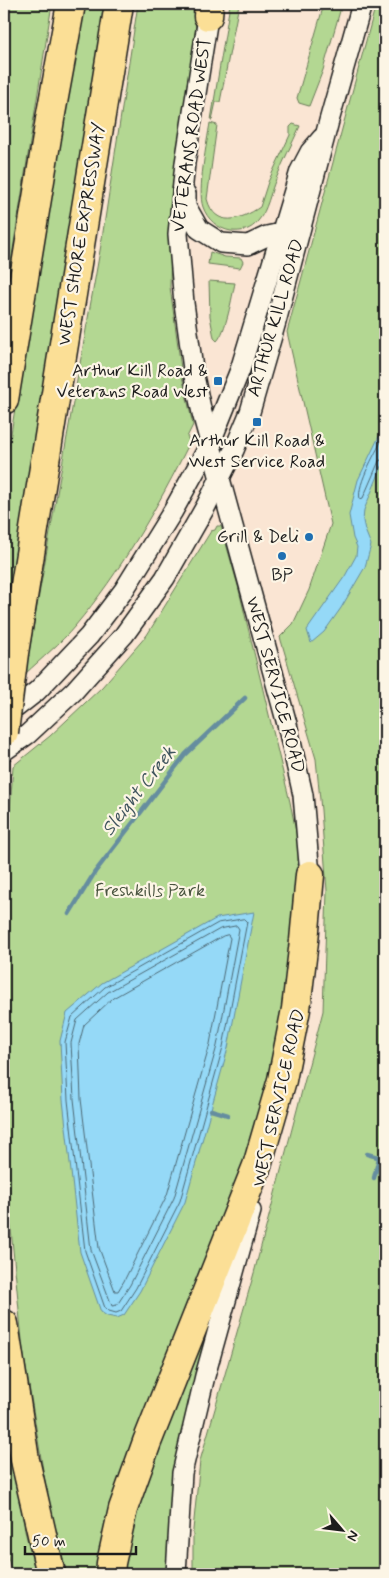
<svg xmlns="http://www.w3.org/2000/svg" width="389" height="1578" viewBox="0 0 389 1578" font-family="Mynerve,sans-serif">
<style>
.green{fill:#b3d792;stroke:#687a57}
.water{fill:#95d9f7;stroke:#658d9f}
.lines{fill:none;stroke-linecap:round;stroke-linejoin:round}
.shore{stroke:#4c6874;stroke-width:1}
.stream{stroke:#658d9f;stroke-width:4.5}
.minor-casing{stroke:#1c1c1c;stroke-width:22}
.highway-casing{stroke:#1c1c1c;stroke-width:31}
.minor{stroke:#fcf5e5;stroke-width:19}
.highway{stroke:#fbdf96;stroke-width:28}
.highway-bridge-casing{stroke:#1c1c1c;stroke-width:31;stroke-linecap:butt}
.highway-bridge{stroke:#fbdf96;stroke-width:28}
.poi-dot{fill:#1f6fb2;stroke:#fcf5e5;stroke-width:2}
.labels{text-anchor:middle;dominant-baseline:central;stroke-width:4.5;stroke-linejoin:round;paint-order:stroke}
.street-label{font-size:18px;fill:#1c1c1c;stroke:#fcf5e5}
.poi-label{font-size:18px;fill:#1c1c1c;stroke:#fcf5e5;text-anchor:end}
.park-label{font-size:18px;fill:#49543f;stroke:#fcf5e5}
.water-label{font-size:19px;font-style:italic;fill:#40555e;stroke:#fcf5e5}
</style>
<rect width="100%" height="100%" fill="#fae5d3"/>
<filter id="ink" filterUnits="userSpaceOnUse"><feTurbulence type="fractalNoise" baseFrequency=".02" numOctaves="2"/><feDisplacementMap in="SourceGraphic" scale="10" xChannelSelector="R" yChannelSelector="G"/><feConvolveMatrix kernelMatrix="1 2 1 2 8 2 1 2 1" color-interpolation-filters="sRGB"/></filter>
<g filter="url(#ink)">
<g class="green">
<polygon points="4,4 52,4 4,306"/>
<polygon points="80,4 110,4 4,636 4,477"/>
<path d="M138,4h59l-2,33 -23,152 -2,98 12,89 11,49 -6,12 3,5c-31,63 -70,131 -115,184 -14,17 -33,32 -50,48l76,-429z"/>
<polygon points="230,4 239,4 220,102 216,102 212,120 211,120"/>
<polygon points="324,4 342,4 323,70 309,106 299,103 297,98"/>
<polygon points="376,4 385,4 385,1574 193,1574 193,1530 200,1461 254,1273 323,1011 327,891 321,810 316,759 280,637 293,624 309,590 331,524 287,332"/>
<path d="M210,123l7,2 -10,74c8,30 34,21 53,8l8,-25 22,-47v-8l3,-3 7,2c-8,18 -17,35 -24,53 -6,13 -8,31 -18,42 -7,9 -16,11 -27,10 -13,-2 -24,-12 -28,-24 -6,-16 4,-65 7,-84z"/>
<polygon points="210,252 225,257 241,258 243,262 240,268 208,264"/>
<path d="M209,281l26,2c-3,14 -9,49 -18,58l-3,-3 -4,-22z"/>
<polygon points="217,526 221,526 238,586 290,802 299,847 290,996 263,1112 104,1574 67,1574 48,1500 23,1350 4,1159 4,899 13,766 50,736 102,687 147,635 211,531 215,530"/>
<polygon points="220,1300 180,1443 168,1542 169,1574 116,1574 118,1560 179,1384"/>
<polygon points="4,1400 25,1531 36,1574 12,1574 4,1540"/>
</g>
<g class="water">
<polygon points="385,424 385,459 364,510 363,521 365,530 371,545 365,567 341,608 324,632 311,643 307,630 345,576 356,556 357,547 353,538 349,515 358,480"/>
<polygon points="254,912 228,1048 185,1202 140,1291 124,1315 117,1318 107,1316 101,1312 80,1252 63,1100 60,1041 67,1013 102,983 217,918"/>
</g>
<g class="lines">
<g class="shore">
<path d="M385,434c-7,15 -29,50 -25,65l3,-1 16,-37 6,-3"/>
<polygon points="244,919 247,922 223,1047 180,1201 136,1288 121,1311 116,1313 109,1311 105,1308 85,1251 68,1100 65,1042 72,1017 105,987 218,923"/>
<polygon points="237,926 239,929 217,1046 174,1198 130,1285 117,1305 112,1306 91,1250 74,1099 71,1043 77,1020 108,992 220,929"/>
<polygon points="228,935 230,938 210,1044 167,1195 124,1281 118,1291 115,1291 99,1248 81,1099 79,1044 84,1025 113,998 223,936"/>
</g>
<g class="stream">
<polyline points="69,914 95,872 185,755 245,698"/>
<polyline points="211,1110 228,1115"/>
<polyline points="367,1154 385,1159"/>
<polyline points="374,1178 379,1158"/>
</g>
<g class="minor-casing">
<g id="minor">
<polyline points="210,5 185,163 178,234 184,303 194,376 202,413 287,724 303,795 310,875 309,887"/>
<polyline points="186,194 186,206 199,229 221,243 248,245 267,236 281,233"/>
<polyline points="4,717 37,691 89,636 124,590 173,511 210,444 240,370 300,171 310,152 322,138"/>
<polyline points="4,751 28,734 74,691 124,635 165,578 206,506 234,450 250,412 276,322 329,121 362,4"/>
<polyline points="176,1574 182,1473 205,1376 251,1211"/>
</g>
</g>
<g class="highway-casing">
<g id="highway">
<polyline points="208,16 209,4"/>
<polyline points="4,400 50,119 71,4"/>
<polyline points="14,653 119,4"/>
<polyline points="4,1324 25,1460 51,1574"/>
<polyline points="110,1574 111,1563 123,1509 147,1442 257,1166 282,1080 296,1009 304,941 310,875"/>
</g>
</g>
<use href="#minor" class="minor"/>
<use href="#highway" class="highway"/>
<g class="highway-bridge-casing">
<polyline id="highway-bridge" points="4,732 14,653"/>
</g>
<use href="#highway-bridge" class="highway-bridge"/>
</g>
</g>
<g class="poi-dot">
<rect x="213" y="376" width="10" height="10" rx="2.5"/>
<rect x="252" y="417" width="10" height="10" rx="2.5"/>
<circle cx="309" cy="537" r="5"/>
<circle cx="282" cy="556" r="5"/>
</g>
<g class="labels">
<g class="street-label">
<text transform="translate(192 135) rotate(-82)">VETERANS ROAD WEST</text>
<text transform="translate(82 234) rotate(-81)">WEST SHORE EXPRESSWAY</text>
<text transform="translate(276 318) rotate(-74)">ARTHUR KILL ROAD</text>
<text transform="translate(275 685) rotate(75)">WEST SERVICE ROAD</text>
<text transform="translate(279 1098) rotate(-77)">WEST SERVICE ROAD</text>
</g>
<g class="poi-label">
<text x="208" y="371">Arthur Kill Road &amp;<tspan x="208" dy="21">Veterans Road West</tspan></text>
<text x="257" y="441" text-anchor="middle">Arthur Kill Road &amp;<tspan x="257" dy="21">West Service Road</tspan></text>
<text x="299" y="537">Grill &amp; Deli</text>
<text x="282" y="575" text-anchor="middle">BP</text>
</g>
<g class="park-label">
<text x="150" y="891">Freshkills Park</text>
</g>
<g class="water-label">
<text transform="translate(139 791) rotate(-52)">Sleight Creek</text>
</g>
</g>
<rect width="389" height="1578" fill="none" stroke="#fcf5e5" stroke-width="20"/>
<rect x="10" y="10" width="369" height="1558" fill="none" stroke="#1c1c1c" stroke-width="2" filter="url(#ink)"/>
<g transform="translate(342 1530) rotate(118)" stroke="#fcf5e5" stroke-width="4" paint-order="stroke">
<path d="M0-4L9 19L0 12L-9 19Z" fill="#1c1c1c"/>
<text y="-8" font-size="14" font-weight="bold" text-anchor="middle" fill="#1c1c1c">N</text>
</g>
<path d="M25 1546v8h111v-8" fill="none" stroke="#1c1c1c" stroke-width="2.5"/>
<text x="32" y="1546" font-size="15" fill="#1c1c1c" stroke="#fcf5e5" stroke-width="4" paint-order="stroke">50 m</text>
</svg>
